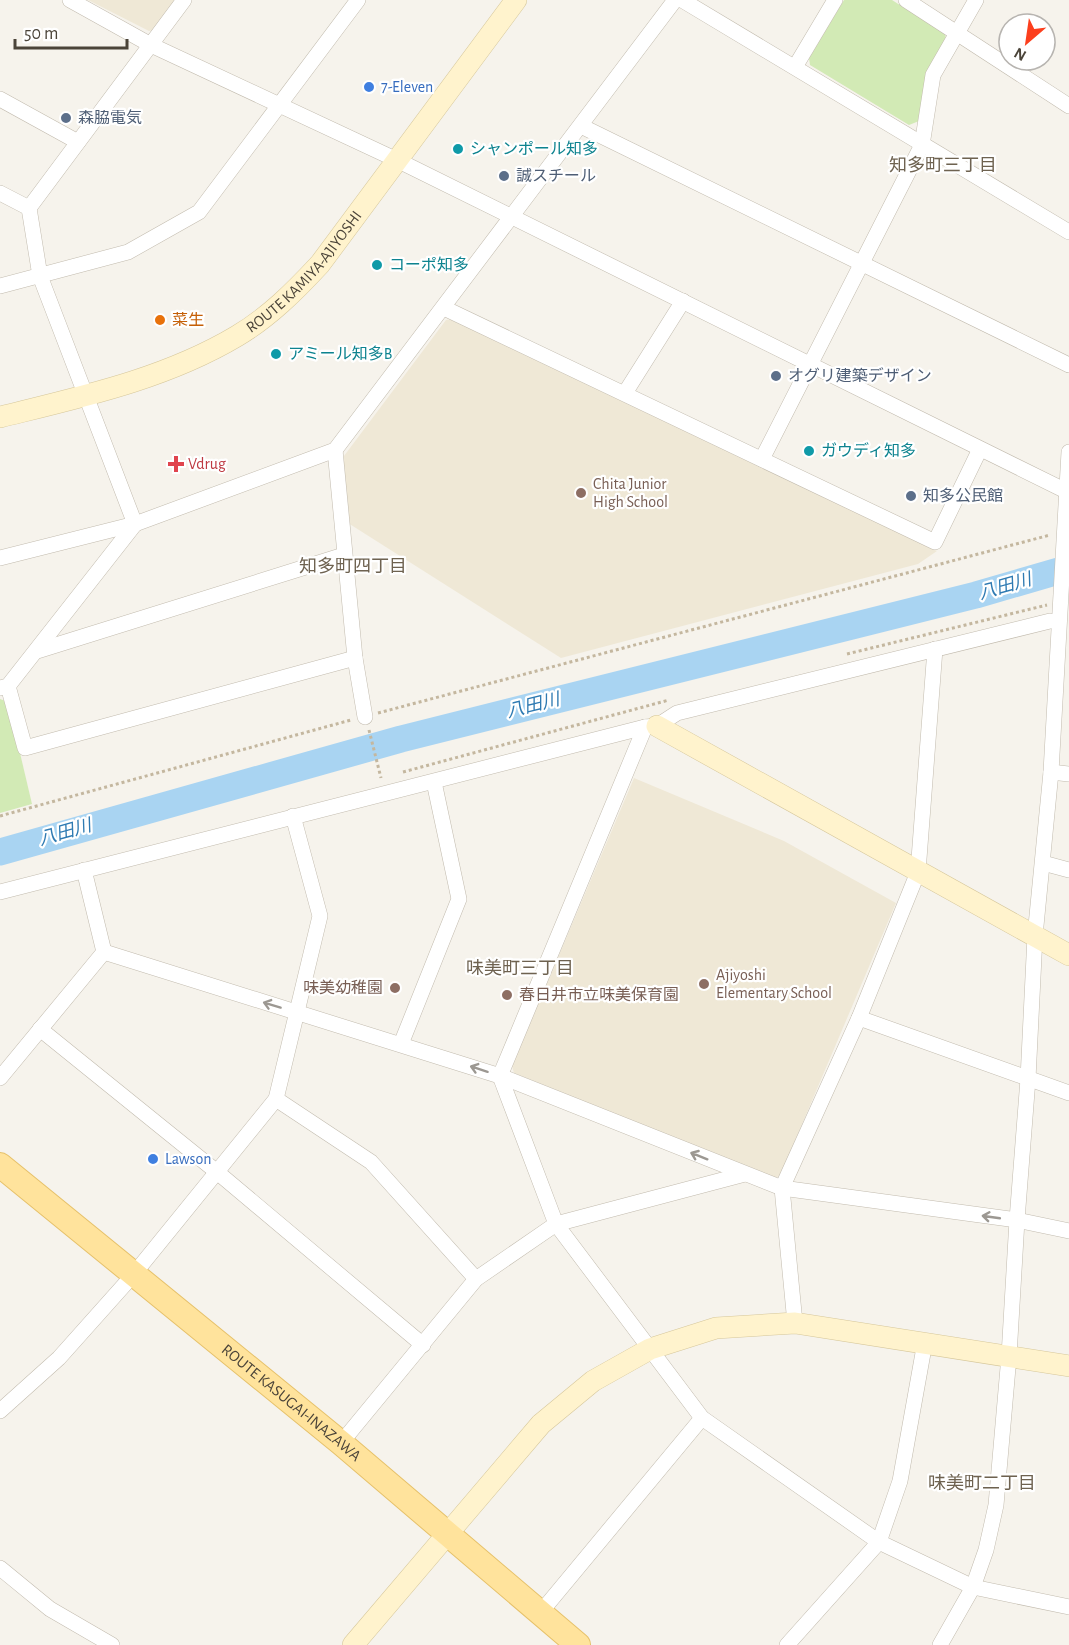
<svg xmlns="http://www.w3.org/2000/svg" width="1069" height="1645" viewBox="0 0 1069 1645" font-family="'Alegreya Sans','Noto Sans JP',sans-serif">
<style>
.education{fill:#efe8d6}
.green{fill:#d2eab5}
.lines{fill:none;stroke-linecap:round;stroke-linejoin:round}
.river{stroke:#a9d4f2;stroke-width:27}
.street-casing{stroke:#c2bbae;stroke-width:16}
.secondary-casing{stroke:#d6c79b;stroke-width:22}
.primary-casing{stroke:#e6c16a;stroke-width:26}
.path{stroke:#c4b79f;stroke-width:3;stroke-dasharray:3 3;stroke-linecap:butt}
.street{stroke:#fff;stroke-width:15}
.secondary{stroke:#fff3cd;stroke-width:21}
.primary{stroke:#ffe39c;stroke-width:24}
.oneway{stroke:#9c9892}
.shop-dot{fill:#3f7fe0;stroke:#fff;stroke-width:2}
.service-dot{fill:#5c6f8a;stroke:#fff;stroke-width:2}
.culture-dot{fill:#0f9aa8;stroke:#fff;stroke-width:2}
.food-dot{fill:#e8710a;stroke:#fff;stroke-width:2}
.health-dot{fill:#e0444e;stroke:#fff;stroke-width:2}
.education-dot{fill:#8d6e63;stroke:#fff;stroke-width:2}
.labels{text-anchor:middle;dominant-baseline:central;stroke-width:4.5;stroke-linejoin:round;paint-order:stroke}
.shop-label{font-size:16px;fill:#366cbe;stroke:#fff;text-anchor:start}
.service-label{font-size:16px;fill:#4e5e75;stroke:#fff;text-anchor:start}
.culture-label{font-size:16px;fill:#0d838f;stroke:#fff;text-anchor:start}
.street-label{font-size:16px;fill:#4b4439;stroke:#fff}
.food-label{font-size:16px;fill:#c56008;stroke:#fff;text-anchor:start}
.health-label{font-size:16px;fill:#be3a42;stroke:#fff;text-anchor:start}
.education-label{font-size:16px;fill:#785e54;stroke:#fff;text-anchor:start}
.neighbourhood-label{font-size:18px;fill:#6e6250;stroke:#fff}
.water-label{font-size:18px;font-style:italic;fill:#2e7ab2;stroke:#fff}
</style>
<rect width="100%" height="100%" fill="#f6f3ec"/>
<g class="education">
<polygon points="88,0 176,0 154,30 149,31"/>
<polygon points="452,319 937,551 918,564 561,658 348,523 343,464 344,456 446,320"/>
<polygon points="634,778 784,841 896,903 780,1176 773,1178 514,1073 512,1066"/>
</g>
<g class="green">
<polygon points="844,0 892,0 945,34 946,39 926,73 919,121 909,125 810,65 809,58"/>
<polygon points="0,699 8,702 32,804 0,813"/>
</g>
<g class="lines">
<polyline class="river" points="0,852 401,739 976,595 1069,568"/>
<g class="street-casing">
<g id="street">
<polyline points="70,0 151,45 397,160 1066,491"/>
<polyline points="682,0 1069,232"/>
<polyline points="906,0 1069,106"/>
<polyline points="795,67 835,0"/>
<polyline points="0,99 78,142"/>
<polyline points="581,126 1069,365"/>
<polyline points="0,193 29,208"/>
<polyline points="0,286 128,252 199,212 358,0"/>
<polyline points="444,308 935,542 980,449"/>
<polyline points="625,393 683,301"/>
<polyline points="335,450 355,658 365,717"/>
<polyline points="762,459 922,145 933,75 976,0"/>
<polyline points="0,558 135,524 335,450 675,0"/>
<polyline points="37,651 344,555"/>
<polyline points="8,686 25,748 355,658"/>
<polyline points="0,688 8,686 135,524 40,276 29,208 184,0"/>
<polyline points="645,727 500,1076 556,1224 702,1418 879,1542 973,1587 1069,1607"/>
<polyline points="1051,772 1069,774"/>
<polyline points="1043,863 1069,870"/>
<polyline points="84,870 104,952"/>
<polyline points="0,892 645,727 657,726 677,713 1050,621"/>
<polyline points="104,952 500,1076 782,1188 1017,1220 1069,1231"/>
<polyline points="859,1018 1069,1093"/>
<polyline points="40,1029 217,1172 423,1345"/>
<polyline points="401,1044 459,899 434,782"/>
<polyline points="0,1078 104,952"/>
<polyline points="276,1099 371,1162 476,1279"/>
<polyline points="795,1323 782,1188 859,1018 918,872 935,649"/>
<polyline points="0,1411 59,1358 134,1274 276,1099 320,916 293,816"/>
<polyline points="341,1443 476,1279 556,1224 745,1174"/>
<polyline points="0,1568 50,1609 112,1645"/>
<polyline points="541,1612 702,1418"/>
<polyline points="787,1645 879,1542 900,1481 925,1342"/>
<polyline points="940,1645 973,1587 986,1550 996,1505 1009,1356 1017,1220 1028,1079 1035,936 1051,772 1069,452"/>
</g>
</g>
<g class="secondary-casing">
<g id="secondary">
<path id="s1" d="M0,417c81,-20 165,-38 237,-81 32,-19 58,-45 83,-72l196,-264"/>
<polyline points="657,726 1069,955"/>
<polyline points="353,1645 541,1424 593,1381 650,1349 716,1328 795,1323 1069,1366"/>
</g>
</g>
<g class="primary-casing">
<g id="primary">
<path id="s2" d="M0,1165l341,278 237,202"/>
</g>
</g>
<g class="path">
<polyline points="847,654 1047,605"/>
<polyline points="378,713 1050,535"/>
<polyline points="369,730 381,778"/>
<polyline points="403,772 669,700"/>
<polyline points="0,816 351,720"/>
</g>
<use href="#street" class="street"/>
<use href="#secondary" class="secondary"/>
<use href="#primary" class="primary"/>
</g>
<defs><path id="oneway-shaft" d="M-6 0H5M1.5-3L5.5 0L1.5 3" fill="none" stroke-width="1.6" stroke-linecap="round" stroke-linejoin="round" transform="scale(1.5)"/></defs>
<g class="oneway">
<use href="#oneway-shaft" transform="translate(272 1005) rotate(-163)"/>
<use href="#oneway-shaft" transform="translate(479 1069) rotate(-162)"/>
<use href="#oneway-shaft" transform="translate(699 1156) rotate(-158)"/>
<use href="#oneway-shaft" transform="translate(991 1217) rotate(-172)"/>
</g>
<g class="shop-dot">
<circle cx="369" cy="87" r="6"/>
<circle cx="153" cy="1159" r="6"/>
</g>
<g class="service-dot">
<circle cx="66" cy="118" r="6"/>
<circle cx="504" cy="176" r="6"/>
<circle cx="776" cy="376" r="6"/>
<circle cx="911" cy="496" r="6"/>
</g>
<g class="culture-dot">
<circle cx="458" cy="149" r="6"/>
<circle cx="377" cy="265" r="6"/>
<circle cx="276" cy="354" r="6"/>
<circle cx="809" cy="451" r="6"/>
</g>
<circle class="food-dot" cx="160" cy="320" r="6"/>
<path class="health-dot" d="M173 455h6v6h6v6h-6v6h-6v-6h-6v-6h6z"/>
<g class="education-dot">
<circle cx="581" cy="493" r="6"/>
<circle cx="704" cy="984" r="6"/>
<circle cx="395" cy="988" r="6"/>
<circle cx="507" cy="995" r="6"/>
</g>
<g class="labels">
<g class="shop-label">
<text x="381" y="87">7-Eleven</text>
<text x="165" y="1159">Lawson</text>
</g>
<g class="service-label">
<text x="78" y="118">森脇電気</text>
<text x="516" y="176">誠スチール</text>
<text x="788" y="376">オグリ建築デザイン</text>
<text x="923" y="496">知多公民館</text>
</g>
<g class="culture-label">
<text x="470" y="149">シャンポール知多</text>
<text x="389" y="265">コーポ知多</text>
<text x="288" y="354">アミール知多B</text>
<text x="821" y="451">ガウディ知多</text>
</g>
<g class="street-label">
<text stroke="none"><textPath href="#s1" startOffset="345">ROUTE KAMIYA-AJIYOSHI</textPath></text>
<text stroke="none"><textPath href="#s2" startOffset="376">ROUTE KASUGAI-INAZAWA</textPath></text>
</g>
<g class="food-label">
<text x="172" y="320">菜生</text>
</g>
<g class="health-label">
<text x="188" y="464">Vdrug</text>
</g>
<g class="education-label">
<text x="593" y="484">Chita Junior<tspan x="593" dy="18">High School</tspan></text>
<text x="716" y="975">Ajiyoshi<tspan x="716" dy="18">Elementary School</tspan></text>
<text x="383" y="988" text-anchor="end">味美幼稚園</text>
<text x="519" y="995">春日井市立味美保育園</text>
</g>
<g class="neighbourhood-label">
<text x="943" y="166">知多町三丁目</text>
<text x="353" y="567">知多町四丁目</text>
<text x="520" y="969">味美町三丁目</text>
<text x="982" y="1484">味美町二丁目</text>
</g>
<g class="water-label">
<text transform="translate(1005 587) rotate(-16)">八田川</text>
<text transform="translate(533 706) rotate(-14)">八田川</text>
<text transform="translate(65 833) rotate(-16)">八田川</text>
</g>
</g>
<g transform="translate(1027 42) rotate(209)"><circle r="28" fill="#ffffff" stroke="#b7b4b0" stroke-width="1.5"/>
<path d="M0-4.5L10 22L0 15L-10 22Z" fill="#fc3f1d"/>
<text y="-9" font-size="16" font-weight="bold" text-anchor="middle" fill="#4b4439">N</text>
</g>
<path d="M15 39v9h112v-9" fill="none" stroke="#4b4439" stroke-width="3"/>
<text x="24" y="39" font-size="18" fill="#4b4439" stroke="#ffffff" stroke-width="4.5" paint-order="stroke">50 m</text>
</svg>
